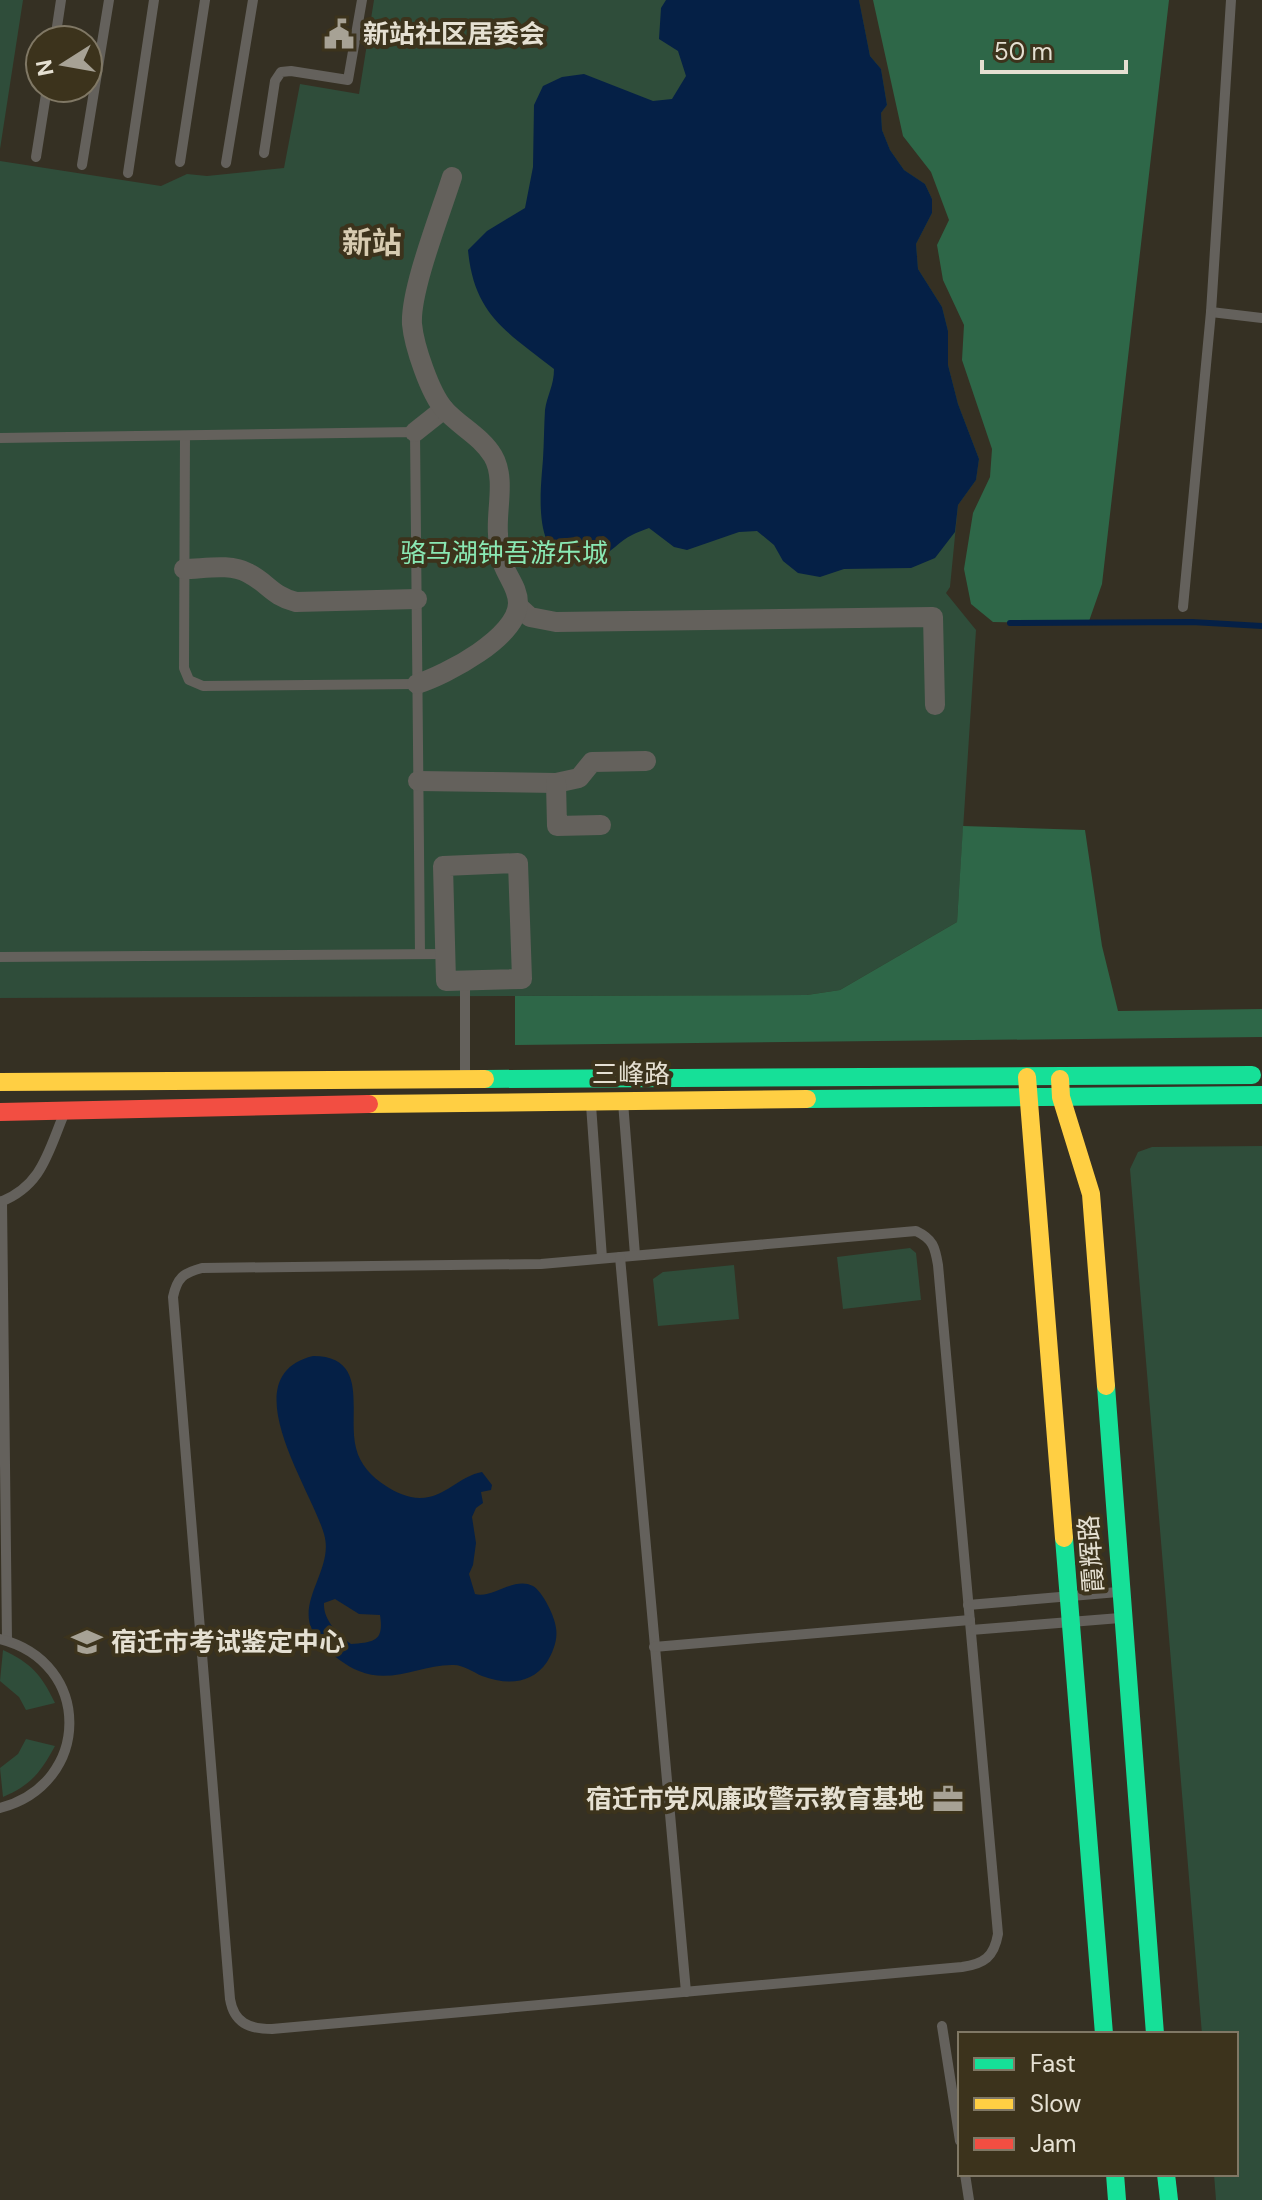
<svg xmlns="http://www.w3.org/2000/svg" width="1262" height="2200" viewBox="0 0 1262 2200" font-family="'DM Sans','Noto Sans SC',sans-serif">
<style>
.green{fill:#2f4d3a}
.forest{fill:#2e6748}
.water{fill:#052046;fill-rule:evenodd}
.lines{fill:none;stroke-linecap:round;stroke-linejoin:round}
.stream{stroke:#052046;stroke-width:6}
.lane{stroke:#64615c;stroke-width:10}
.street{stroke:#64615c;stroke-width:20}
.fast{stroke:#16e098;stroke-width:18}
.slow{stroke:#ffcf43;stroke-width:18}
.jam{stroke:#f24e42;stroke-width:18}
.labels{text-anchor:middle;dominant-baseline:central;stroke-width:8;stroke-linejoin:round;paint-order:stroke}
.poi-label{font-size:26px;font-weight:bold;fill:#e5e0d2;stroke:#3c331c;text-anchor:start}
.park-label{font-size:26px;fill:#8ae9b4;stroke:#3c331c}
.street-label{font-size:26px;fill:#e5e0d2;stroke:#3c331c}
.quarter-label{font-size:30px;font-weight:bold;fill:#d7ccb1;stroke:#3c331c}
</style>
<rect width="100%" height="100%" fill="#353023"/>
<g class="green">
<polygon points="0,0 23,0 0,149"/>
<polygon points="374,0 859,0 870,56 881,69 887,105 881,113 882,130 890,150 904,170 925,184 932,199 932,213 916,244 918,269 942,307 948,331 948,365 958,404 979,459 976,480 958,505 950,587 946,593 976,630 957,922 840,990 807,995 0,998 0,161 161,186 187,174 207,176 284,168 300,84 359,94"/>
<polygon points="1262,1146 1262,2200 1216,2200 1214,2174 1236,2174 1236,2034 1202,2034 1130,1169 1138,1152 1152,1147"/>
<polygon points="910,1248 916,1253 921,1300 843,1309 837,1257"/>
<polygon points="734,1265 739,1319 658,1326 653,1279 663,1272"/>
<path d="M3,1650c29,14 38,24 52,53l-29,7 -7,-13 -19,-16z"/>
<path d="M26,1739l29,7c-14,26 -24,39 -52,51l-3,-29 18,-14z"/>
</g>
<g class="forest">
<polygon points="873,0 1169,0 1102,584 1088,624 993,622 971,604 964,569 973,513 990,477 992,449 962,360 964,325 943,280 937,245 949,220 931,172 903,136"/>
<polygon points="963,826 1085,830 1102,946 1118,1011 1262,1009 1262,1037 515,1045 515,996 807,995 840,990 957,922"/>
</g>
<g class="water">
<path d="M666,0h193l11,56 11,13 6,36 -6,8 1,17 8,20 14,20 21,14 7,15v14l-16,31 2,25 24,38 6,24v34l10,39 21,55 -3,21 -18,25 -3,27 -20,26 -24,10 -67,1 -24,8 -22,-4 -15,-12 -9,-16 -17,-14 -18,1 -52,18 -13,-3 -25,-19c-5,2 -12,4 -17,7 -13,6 -21,19 -36,23 -66,20 -56,-60 -53,-99 1,-16 1,-33 2,-49 2,-15 9,-24 9,-41 -47,-37 -80,-54 -86,-119l19,-19 38,-23 8,-41 1,-62 9,-19 19,-9 22,-3 69,27 19,-2 14,-23 -8,-25 -19,-12 2,-31z"/>
<path d="M313,1356c58,0 34,58 43,92 4,17 16,29 30,38 9,6 22,12 34,12 25,0 39,-22 62,-26l10,13 -1,5 -10,2 2,11 -7,5 -4,9 4,26 -3,22 -4,9 6,20c18,5 39,-18 58,-8 10,6 22,31 23,42 2,12 -3,24 -9,34 -16,23 -41,23 -65,14 -9,-4 -19,-11 -28,-11 -33,-1 -62,20 -95,6 -13,-5 -25,-15 -35,-24 -40,-39 12,-73 0,-113 -13,-46 -93,-158 -11,-178zM335,1599l24,15 21,1c4,26 -5,27 -29,29 -13,-9 -28,-24 -27,-41z"/>
</g>
<g class="lines">
<polyline class="stream" points="1010,623 1192,622 1262,626"/>
<g class="lane">
<polyline points="55,40 61,0"/>
<polyline points="264,153 275,81 281,72 291,71 348,80 362,0"/>
<polyline points="36,157 47,88"/>
<polyline points="180,162 205,0"/>
<polyline points="226,163 253,0"/>
<polyline points="82,165 109,0"/>
<polyline points="128,173 154,0"/>
<polyline points="1211,312 1262,318"/>
<polyline points="185,436 184,668 189,680 203,686 417,684"/>
<polyline points="0,438 415,432 420,954"/>
<polyline points="1183,607 1211,312 1231,0"/>
<polyline points="0,957 446,954"/>
<polyline points="465,981 465,1076"/>
<polyline points="623,1102 635,1255"/>
<polyline points="591,1105 602,1258"/>
<polyline points="2,1201 7,1640"/>
<path d="M0,1202c42,-16 48,-50 64,-88"/>
<path d="M916,1231c17,8 19,16 22,34l60,669c-4,23 -14,30 -36,33l-690,62c-23,0 -38,-6 -42,-30l-57,-702c4,-19 10,-24 29,-29l339,-4z"/>
<polyline points="620,1257 686,1992"/>
<polyline points="968,1605 1118,1592"/>
<polyline points="971,1630 1120,1618"/>
<path d="M0,1639c93,23 92,145 0,169"/>
<polyline points="654,1647 970,1620"/>
<polyline points="942,2026 960,2141"/>
<polyline points="965,2174 969,2200"/>
</g>
<g class="street">
<polyline points="415,432 444,409"/>
<path d="M184,569c19,0 46,-6 64,4 20,10 24,23 48,29l121,-3"/>
<polyline points="518,606 530,617 556,622 933,617 935,705"/>
<path d="M417,684c29,-9 101,-47 101,-81 0,-15 -10,-25 -15,-39 -4,-10 -5,-20 -5,-30 -2,-24 8,-56 -5,-78 -12,-20 -34,-30 -49,-47 -14,-16 -30,-63 -32,-85 -2,-34 29,-112 40,-147"/>
<polyline points="418,781 556,783 579,778 592,762 646,761"/>
<polyline points="556,783 557,826 601,825"/>
<polygon points="518,863 522,979 446,981 443,866"/>
</g>
<g class="fast">
<polyline points="485,1079 1252,1075"/>
<polyline points="807,1099 1262,1095"/>
<polyline points="1106,1386 1155,2034"/>
<polyline points="1064,1538 1104,2034"/>
<polyline points="1115,2174 1117,2200"/>
<polyline points="1166,2174 1169,2200"/>
</g>
<g class="slow">
<polyline points="1027,1077 1064,1538"/>
<polyline points="1060,1079 1061,1097 1091,1194 1106,1386"/>
<polyline points="0,1082 485,1079"/>
<polyline points="369,1104 807,1099"/>
</g>
<polyline class="jam" points="0,1112 369,1104"/>
</g>
<defs>
<g id="civic-bare" transform="scale(2.4)"><path d="M-.6-6.5H3V-4.5H.6V-3L4-1V1h2V6H-6V1h2V-1L-.6-3ZM-1.2 2.5V6h2.4V2.5Z" fill="#a7a295" stroke="#3c331c" stroke-width="2.5" paint-order="stroke"/></g>
<g id="university-bare" transform="scale(2.4)"><path d="M0-5L7-2L0 1L-7-2ZM-4 1L0 2.5L4 1V4Q0 6-4 4Z" fill="#a7a295" stroke="#3c331c" stroke-width="2.5" paint-order="stroke"/></g>
<g id="office-bare" transform="scale(2.4)"><path d="M-6-3h4V-5.5h4V-3h4V5H-6ZM-1-4.5V-3h2v-1.5ZM-6 0V1H6V0Z" fill="#a7a295" stroke="#3c331c" stroke-width="2.5" paint-order="stroke"/></g>
</defs>
<g fill-rule="evenodd">
<use href="#civic-bare" x="339" y="34"/>
<use href="#university-bare" x="87" y="1642"/>
<use href="#office-bare" x="948" y="1799"/>
</g>
<g class="labels">
<g class="poi-label">
<text x="363" y="34">新站社区居委会</text>
<text x="111" y="1642">宿迁市考试鉴定中心</text>
<text x="924" y="1799" text-anchor="end">宿迁市党风廉政警示教育基地</text>
</g>
<g class="park-label">
<text x="504" y="553">骆马湖钟吾游乐城</text>
</g>
<g class="street-label">
<text x="631" y="1074">三峰路</text>
<text transform="translate(1091 1554) rotate(-94)">霞辉路</text>
</g>
<g class="quarter-label">
<text x="372" y="242">新站</text>
</g>
</g>
<rect x="958" y="2032" width="280" height="144" fill="#3c331c" stroke="#807865" stroke-width="2"/>
<rect x="974" y="2058" width="40" height="12" fill="#16e098" stroke="#807865" stroke-width="2"/>
<text x="1030" y="2072" font-size="24" fill="#e5e0d2">Fast</text>
<rect x="974" y="2098" width="40" height="12" fill="#ffcf43" stroke="#807865" stroke-width="2"/>
<text x="1030" y="2112" font-size="24" fill="#e5e0d2">Slow</text>
<rect x="974" y="2138" width="40" height="12" fill="#f24e42" stroke="#807865" stroke-width="2"/>
<text x="1030" y="2152" font-size="24" fill="#e5e0d2">Jam</text>
<g transform="translate(64 64) rotate(259)"><circle r="38" fill="#3c331c" stroke="#807865" stroke-width="2"/>
<path d="M0-6L14 30L0 20L-14 30Z" fill="#a7a295"/>
<text y="-12" font-size="22" font-weight="bold" text-anchor="middle" fill="#e5e0d2">N</text>
</g>
<path d="M982 60v12h144v-12" fill="none" stroke="#e5e0d2" stroke-width="4"/>
<text x="994" y="60" font-size="24" fill="#e5e0d2" stroke="#3c331c" stroke-width="6" paint-order="stroke">50 m</text>
</svg>
